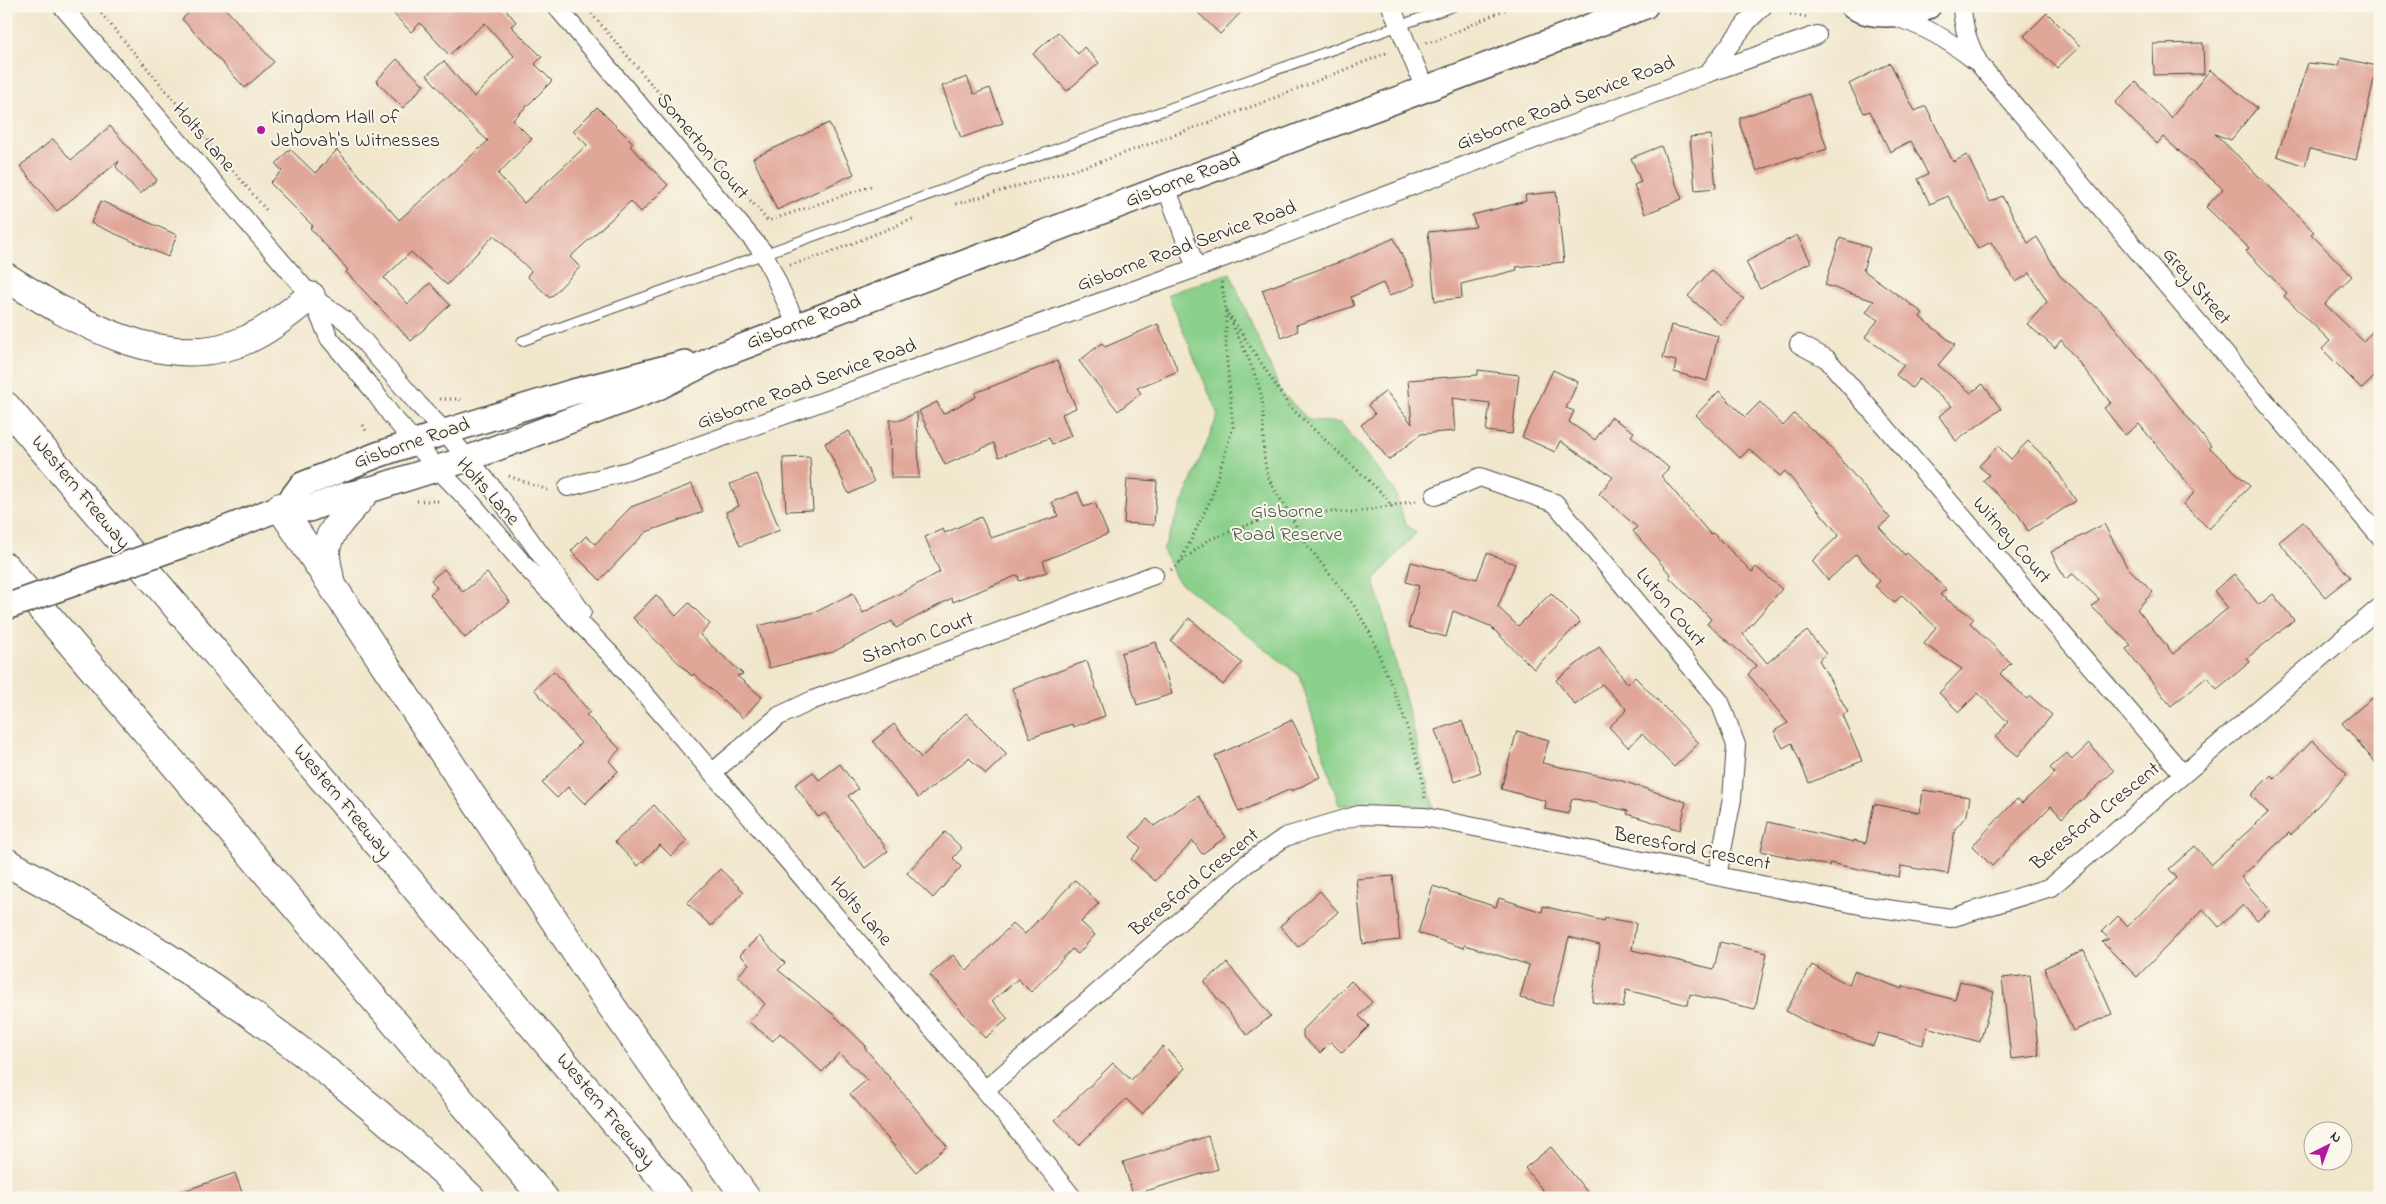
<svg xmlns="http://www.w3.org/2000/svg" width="2386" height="1204" viewBox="0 0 2386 1204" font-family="'Indie Flower',sans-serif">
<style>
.green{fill:#8ad08b;stroke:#5a7e5b}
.building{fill:#e0a698}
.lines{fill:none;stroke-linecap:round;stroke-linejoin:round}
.lane-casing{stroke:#494743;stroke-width:11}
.street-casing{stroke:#494743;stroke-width:20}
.secondary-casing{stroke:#494743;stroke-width:28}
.highway-casing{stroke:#494743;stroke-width:30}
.path{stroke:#494743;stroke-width:3;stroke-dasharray:1 4;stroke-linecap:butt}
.lane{stroke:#fff;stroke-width:9}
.street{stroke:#fff;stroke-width:18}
.secondary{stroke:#fff;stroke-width:25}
.highway{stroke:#fff;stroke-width:28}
.secondary-bridge-casing{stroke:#494743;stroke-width:28;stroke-linecap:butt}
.secondary-bridge{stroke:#fff;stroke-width:25}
.poi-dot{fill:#b5179e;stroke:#fbf7ec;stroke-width:2}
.labels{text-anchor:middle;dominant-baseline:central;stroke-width:4;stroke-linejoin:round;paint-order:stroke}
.street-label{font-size:20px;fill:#2b2b2b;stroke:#fbf7ec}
.poi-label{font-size:20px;fill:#2b2b2b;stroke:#fbf7ec;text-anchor:start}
.park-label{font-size:20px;fill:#485d48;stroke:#fbf7ec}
</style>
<rect width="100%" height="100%" fill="#fbf7ec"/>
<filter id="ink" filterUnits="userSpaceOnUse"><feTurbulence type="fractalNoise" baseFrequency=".02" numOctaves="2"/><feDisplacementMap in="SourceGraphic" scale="10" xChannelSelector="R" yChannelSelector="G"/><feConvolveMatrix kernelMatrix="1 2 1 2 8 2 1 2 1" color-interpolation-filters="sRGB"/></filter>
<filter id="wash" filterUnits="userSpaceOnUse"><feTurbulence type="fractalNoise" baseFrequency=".0096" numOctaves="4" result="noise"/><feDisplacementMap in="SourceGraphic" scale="20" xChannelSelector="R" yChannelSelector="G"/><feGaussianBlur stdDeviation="1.12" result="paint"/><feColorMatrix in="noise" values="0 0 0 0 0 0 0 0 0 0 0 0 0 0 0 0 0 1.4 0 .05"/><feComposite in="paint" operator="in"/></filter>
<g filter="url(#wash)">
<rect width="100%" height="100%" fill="#f1e7cd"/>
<polygon class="green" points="1230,273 1281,392 1309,420 1341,423 1394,490 1405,523 1416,533 1374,580 1434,808 1339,805 1300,676 1177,580 1163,550 1218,415 1168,294"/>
<g id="blocks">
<g class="building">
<polygon points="196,6 223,6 274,62 245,88 182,19"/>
<polygon points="386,6 503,6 516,22 511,26 542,57 535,64 552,81 513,120 532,139 498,174 524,203 587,145 573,131 597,107 633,143 630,146 668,185 641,212 631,201 570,257 580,267 550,298 527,276 531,271 494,235 447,285 411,252 384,278 408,304 430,283 450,305 411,341 346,272 348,270 310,228 313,226 270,183 282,171 276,164 290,149 315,173 337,150 399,220 488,141 461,115 427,75 444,61 474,97 514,56 485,23 449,55 420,23 411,32"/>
<polygon points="1191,6 1247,6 1220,34"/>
<polygon points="2047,13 2080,46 2057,68 2024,36"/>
<polygon points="1058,32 1078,54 1084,47 1099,63 1067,91 1033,54"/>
<polygon points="2203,43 2204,74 2154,75 2153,44"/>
<polygon points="2341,58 2377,66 2356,160 2310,149 2305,166 2277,156 2308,63 2339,66"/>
<polygon points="397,59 424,85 403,108 376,81"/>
<polygon points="1890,63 1915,111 1926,106 1953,162 1967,155 1990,202 2002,196 2028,243 2037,237 2060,276 2103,313 2211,446 2209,447 2250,486 2209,529 2183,504 2195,492 2139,424 2125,435 2104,408 2111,403 2061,340 2055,348 2027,324 2047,302 2030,273 2016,282 1991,242 1978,249 1948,196 1930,204 1918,179 1928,174 1911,141 1890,152 1870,111 1864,113 1849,84"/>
<polygon points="2210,70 2257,108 2231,140 2215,134 2274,191 2314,232 2311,234 2352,276 2325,304 2363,341 2380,325 2380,371 2362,389 2322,349 2330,341 2284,296 2287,293 2246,251 2249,248 2206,207 2223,189 2163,137 2157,144 2115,103 2136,82 2171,118"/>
<polygon points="967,77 974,94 990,88 1003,123 961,138 942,86"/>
<polygon points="1809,94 1827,149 1796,159 1795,157 1757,171 1740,125 1740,118"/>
<polygon points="829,123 854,174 777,210 753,158"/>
<polygon points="110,126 157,180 140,194 116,167 119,161 57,211 20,166 53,139 71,160"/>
<polygon points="1711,135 1716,188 1695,190 1690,137"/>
<polygon points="1661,146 1682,199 1645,214 1634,185 1641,182 1631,158"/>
<polygon points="1556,192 1564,262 1516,267 1517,270 1461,284 1462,298 1435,301 1428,232 1476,227 1472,215 1526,201 1525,195"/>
<polygon points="101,201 177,235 168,257 91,223"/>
<polygon points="1797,235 1811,262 1760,289 1746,262"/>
<polygon points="1394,238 1415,285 1389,296 1383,283 1351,297 1354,306 1296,325 1298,331 1282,338 1262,290 1345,260"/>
<polygon points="1840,238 1870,248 1863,270 1923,313 1920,317 1955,345 1938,365 1971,393 1983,384 2001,409 1956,441 1939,416 1952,406 1919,379 1912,388 1896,375 1904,365 1865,337 1878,320 1866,312 1874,301 1825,285"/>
<polygon points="1711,270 1744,299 1721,325 1688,296"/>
<polygon points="1158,324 1178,371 1137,388 1141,393 1118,411 1079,361 1102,343 1105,347"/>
<polygon points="1671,325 1718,336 1707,381 1674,372 1676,361 1663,358"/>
<polygon points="1057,361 1076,408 1062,414 1071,436 1052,444 1049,438 999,457 994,443 945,465 919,411 937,402 943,414 976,397 975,393"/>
<polygon points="1478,370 1519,375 1512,434 1486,431 1490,403 1452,398 1455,431 1421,434 1389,460 1361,425 1375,414 1368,405 1386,391 1412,424 1408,380 1478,375"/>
<polygon points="1553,370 1578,382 1566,408 1574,411 1569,422 1595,440 1611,417 1634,432 1631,436 1669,468 1661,476 1711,535 1713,533 1752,572 1756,567 1782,589 1743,634 1767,663 1807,631 1826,654 1819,660 1848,712 1842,715 1862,761 1809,783 1792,743 1783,748 1774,731 1788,723 1748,674 1757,666 1707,624 1711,619 1669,577 1671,575 1633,531 1637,527 1599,494 1613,477 1560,441 1555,452 1522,437"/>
<polygon points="1719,391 1745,417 1760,402 1783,426 1794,414 1825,441 1890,518 1879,527 1905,555 1907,553 1946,589 1940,595 1974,618 1970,623 2011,663 2000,674 2027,699 2030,696 2052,715 2018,756 1995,737 2008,722 1978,693 1959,712 1939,693 1962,669 1924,644 1936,627 1902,595 1894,603 1875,586 1880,581 1856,554 1828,580 1812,561 1839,535 1785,471 1780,476 1749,449 1740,458 1696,415"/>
<polygon points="917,412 919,478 891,478 890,420 901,420"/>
<polygon points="849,431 874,482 849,494 825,443"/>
<polygon points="2028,441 2053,465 2076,501 2028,531 2018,514 1983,481 1989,475 1979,466 1998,446 2011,459"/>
<polygon points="810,457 813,510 786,511 783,458"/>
<polygon points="757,474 780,530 740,546 726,512 739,506 730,484"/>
<polygon points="1127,479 1157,481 1154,525 1124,523"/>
<polygon points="692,484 703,512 646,532 600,580 571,551 586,536 595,544 631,507"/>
<polygon points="1078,492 1084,507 1095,503 1108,534 1043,561 1047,572 1019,581 1018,575 953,602 952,598 896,628 892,621 833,652 769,668 758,626 818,611 853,593 863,613 940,572 925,537 943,529 945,533 981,517 991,538 1058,516 1052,502"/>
<polygon points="2303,522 2350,577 2325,597 2279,542"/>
<polygon points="2104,524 2127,567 2153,592 2137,609 2173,654 2228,608 2214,591 2234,574 2259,605 2273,594 2294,620 2247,658 2250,662 2217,689 2207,677 2171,706 2126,649 2131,645 2092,607 2099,599 2073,574 2065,579 2051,552"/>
<polygon points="1487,553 1515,564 1498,607 1518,626 1551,593 1580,622 1534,669 1490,626 1453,611 1446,637 1408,627 1419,586 1406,582 1411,562 1477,579"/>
<polygon points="444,569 463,592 487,573 510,602 465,638 430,594 437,588 431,580"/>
<polygon points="656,595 676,616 689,603 710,624 700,635 743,674 737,676 762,697 743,718 694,674 692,676 633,618"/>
<polygon points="1189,618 1242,663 1223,685 1171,641"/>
<polygon points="1156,642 1172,694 1137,705 1121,653"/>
<polygon points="1599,647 1628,684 1635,677 1699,743 1674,767 1642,734 1628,747 1609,727 1627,710 1602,684 1575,705 1556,680"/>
<polygon points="1087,661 1105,716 1073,727 1072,724 1030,738 1012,688"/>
<polygon points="554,671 590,712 586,715 620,749 609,761 618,771 585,804 568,787 557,798 542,783 581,743 534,689"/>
<polygon points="2372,698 2380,708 2380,768 2342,723"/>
<polygon points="966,713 1007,754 986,774 969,758 918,798 873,741 894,724 921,758"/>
<polygon points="1292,720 1320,777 1292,791 1291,789 1239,812 1215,756"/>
<polygon points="1462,721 1481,772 1454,782 1435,730"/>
<polygon points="1517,731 1549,740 1542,763 1619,780 1686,802 1680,830 1627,814 1628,811 1572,798 1568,814 1545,809 1546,801 1501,789"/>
<polygon points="2312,740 2347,774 2291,835 2289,833 2241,877 2270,910 2257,921 2243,905 2219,927 2203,909 2137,977 2102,942 2109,939 2102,932 2118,916 2128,926 2177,878 2169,869 2195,846 2211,865 2268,813 2251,795 2271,775 2275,779"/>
<polygon points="2089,744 2114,771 2062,818 2051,806 1992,866 1972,846 2017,799 2022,803 2055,773 2050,768 2067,753 2072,760"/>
<polygon points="840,764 858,789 848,796 888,851 865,868 825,813 818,817 795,785 813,772 819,780"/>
<polygon points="1923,790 1970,797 1967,815 1955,829 1948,874 1901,866 1899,877 1829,863 1829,866 1761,851 1768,822 1854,842 1854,840 1866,843 1874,804 1920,813"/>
<polygon points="1198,796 1226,837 1202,854 1193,841 1155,881 1131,859 1141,848 1130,837 1147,819 1154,826"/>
<polygon points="654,805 687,841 671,856 660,845 638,866 615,842"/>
<polygon points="945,832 962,848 953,858 961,867 933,898 907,873"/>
<polygon points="720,869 744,892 711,926 687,903"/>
<polygon points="1393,876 1400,940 1363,944 1356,879"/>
<polygon points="1075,880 1099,903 1081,922 1095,935 1078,954 1072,949 1031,992 1018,979 992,1001 1008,1019 985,1038 930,975 953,955 967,971 1013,923 1025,934"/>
<polygon points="1433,886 1496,907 1499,898 1542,912 1543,906 1604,921 1605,918 1636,923 1632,950 1714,969 1720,942 1767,953 1755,1009 1690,994 1688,1005 1626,990 1623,1008 1592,1002 1600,945 1569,937 1552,1006 1520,998 1529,965 1465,945 1464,948 1418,933"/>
<polygon points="1320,891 1338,912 1298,947 1280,926"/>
<polygon points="759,936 785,963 778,970 834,1015 866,1046 864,1047 947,1146 916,1172 850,1094 867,1080 839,1053 822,1072 780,1033 773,1041 749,1022 765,1004 738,976 749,964 740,955"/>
<polygon points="2084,950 2112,1014 2073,1031 2044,968"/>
<polygon points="1227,963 1271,1016 1247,1035 1204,982"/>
<polygon points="1812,965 1849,985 1854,971 1902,989 1903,986 1955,1000 1960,981 1994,992 1980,1042 1927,1027 1923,1045 1878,1033 1873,1046 1812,1025 1786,1011"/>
<polygon points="2030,975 2039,1056 2011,1059 2002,978"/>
<polygon points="1351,981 1372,1002 1359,1016 1369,1026 1342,1053 1331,1042 1320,1053 1303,1037 1303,1030"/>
<polygon points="1163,1046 1185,1068 1142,1114 1126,1099 1079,1145 1055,1120 1113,1063 1131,1080"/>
<polygon points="1208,1136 1218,1169 1133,1195 1123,1162"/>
<polygon points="1551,1147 1592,1198 1549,1198 1525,1168"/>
<polygon points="235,1173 244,1198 173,1198 173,1195"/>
</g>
</g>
</g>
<g filter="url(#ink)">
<use href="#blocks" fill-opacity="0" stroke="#494743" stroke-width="1"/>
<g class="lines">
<g class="lane-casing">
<polyline id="lane" points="522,341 1454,6"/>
</g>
<g class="street-casing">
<g id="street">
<polyline points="62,6 311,296 347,322 418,404 445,432 491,486 582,612"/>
<polyline points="556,6 764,253 797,326"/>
<polyline points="1391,6 1425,89"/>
<path d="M1962,6c1,23 7,40 18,59l400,472"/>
<path d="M1892,16c31,9 57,24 82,44"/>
<polyline points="1708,73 1748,21 1763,6"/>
<polyline points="1166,187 1196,268"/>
<polyline points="311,296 329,338 373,390 391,415 438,469 473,505 524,565 612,656 985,1090 1073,1198"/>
<polyline points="1799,344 1827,359 2183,774"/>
<polyline points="568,487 628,471 1196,268 1708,73 1817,35"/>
<polyline points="1435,496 1480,477 1555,503 1720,702 1736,745 1732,799 1717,876"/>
<polyline points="713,772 779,716 813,700 1154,575"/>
<polyline points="985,1090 1245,865 1285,837 1359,815 1425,817 1865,906 1951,918 2051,887 2380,607"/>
</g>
</g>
<g class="secondary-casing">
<g id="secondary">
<path d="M1853,6c23,13 52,8 75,0"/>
<polyline points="287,505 302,485 377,455 445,432 573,392 685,363"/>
<polyline points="213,534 287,505 309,509 346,495 366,491 467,459 654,389 721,355 1645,6"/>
</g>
</g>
<g class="highway-casing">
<g id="highway">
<path d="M6,277c68,43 160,100 242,62 23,-10 43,-28 63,-43"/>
<polyline points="6,406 679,1198"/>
<polyline points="280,507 612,1007 746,1198"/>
<polyline points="6,567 544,1198"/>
<path d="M330,581c-1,-10 -5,-21 -4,-31 3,-23 28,-41 40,-59"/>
<path d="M6,862c169,91 328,202 465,336"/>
</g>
</g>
<g class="path">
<polyline points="95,6 267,211"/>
<polyline points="585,6 768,221 874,185"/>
<polyline points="1785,6 1789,14 1807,17"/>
<polyline points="1426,43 1436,41 1513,6"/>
<polyline points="956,204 1097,163 1259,104 1389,52"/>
<polyline points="790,265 821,256 915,218"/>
<path d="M1226,310c12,28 30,60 36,89 4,25 -2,52 6,77 7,20 26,38 30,57l57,74 16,28 31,76 19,61 4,27"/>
<polyline points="1231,317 1290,407 1385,496 1392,507"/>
<polyline points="440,399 459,399 463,401"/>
<polyline points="363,425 367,433"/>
<polyline points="509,476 550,491"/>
<polyline points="417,501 441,501"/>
<polyline points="1180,562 1210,501 1233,427 1226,351 1226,310 1221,279"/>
<polyline points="1171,570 1208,540 1269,517 1316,512 1355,512 1416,501"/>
</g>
<use href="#lane" class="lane"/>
<use href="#street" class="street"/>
<use href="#secondary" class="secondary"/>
<use href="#highway" class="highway"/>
<g class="secondary-bridge-casing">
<polyline id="secondary-bridge" points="6,607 213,534"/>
</g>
<use href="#secondary-bridge" class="secondary-bridge"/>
</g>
</g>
<circle class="poi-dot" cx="261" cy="130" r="5"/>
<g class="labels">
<g class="street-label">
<text transform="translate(1566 104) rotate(-21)">Gisborne Road Service Road</text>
<text transform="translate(203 138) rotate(49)">Holts Lane</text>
<text transform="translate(702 147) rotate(50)">Somerton Court</text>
<text transform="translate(1183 181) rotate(-21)">Gisborne Road</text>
<text transform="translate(1187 247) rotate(-20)">Gisborne Road Service Road</text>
<text transform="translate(2196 287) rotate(50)">Grey Street</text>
<text transform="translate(804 323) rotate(-21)">Gisborne Road</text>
<text transform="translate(807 385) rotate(-20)">Gisborne Road Service Road</text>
<text transform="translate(412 444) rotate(-19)">Gisborne Road</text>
<text transform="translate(487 492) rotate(48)">Holts Lane</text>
<text transform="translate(80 493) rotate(50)">Western Freeway</text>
<text transform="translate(2011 541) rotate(49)">Witney Court</text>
<text transform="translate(1670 608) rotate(50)">Luton Court</text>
<text transform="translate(918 639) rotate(-20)">Stanton Court</text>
<text transform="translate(342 802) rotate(50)">Western Freeway</text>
<text transform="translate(2096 817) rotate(-39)">Beresford Crescent</text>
<text transform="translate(1692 850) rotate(11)">Beresford Crescent</text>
<text transform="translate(1195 883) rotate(-39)">Beresford Crescent</text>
<text transform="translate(860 912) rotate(49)">Holts Lane</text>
<text transform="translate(605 1111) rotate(50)">Western Freeway</text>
</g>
<g class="poi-label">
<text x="271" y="118">Kingdom Hall of<tspan x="271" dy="23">Jehovah's Witnesses</tspan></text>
</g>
<g class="park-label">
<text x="1287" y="512">Gisborne<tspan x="1287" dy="23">Road Reserve</tspan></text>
</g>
</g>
<rect width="2386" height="1204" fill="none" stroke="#fbf7ec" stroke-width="25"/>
<g transform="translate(2328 1146) rotate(42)"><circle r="24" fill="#fbf7ec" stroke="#a8a59f"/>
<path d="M0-4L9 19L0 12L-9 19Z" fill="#b5179e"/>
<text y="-8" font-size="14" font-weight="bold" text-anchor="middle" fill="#2b2b2b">N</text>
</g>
</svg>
